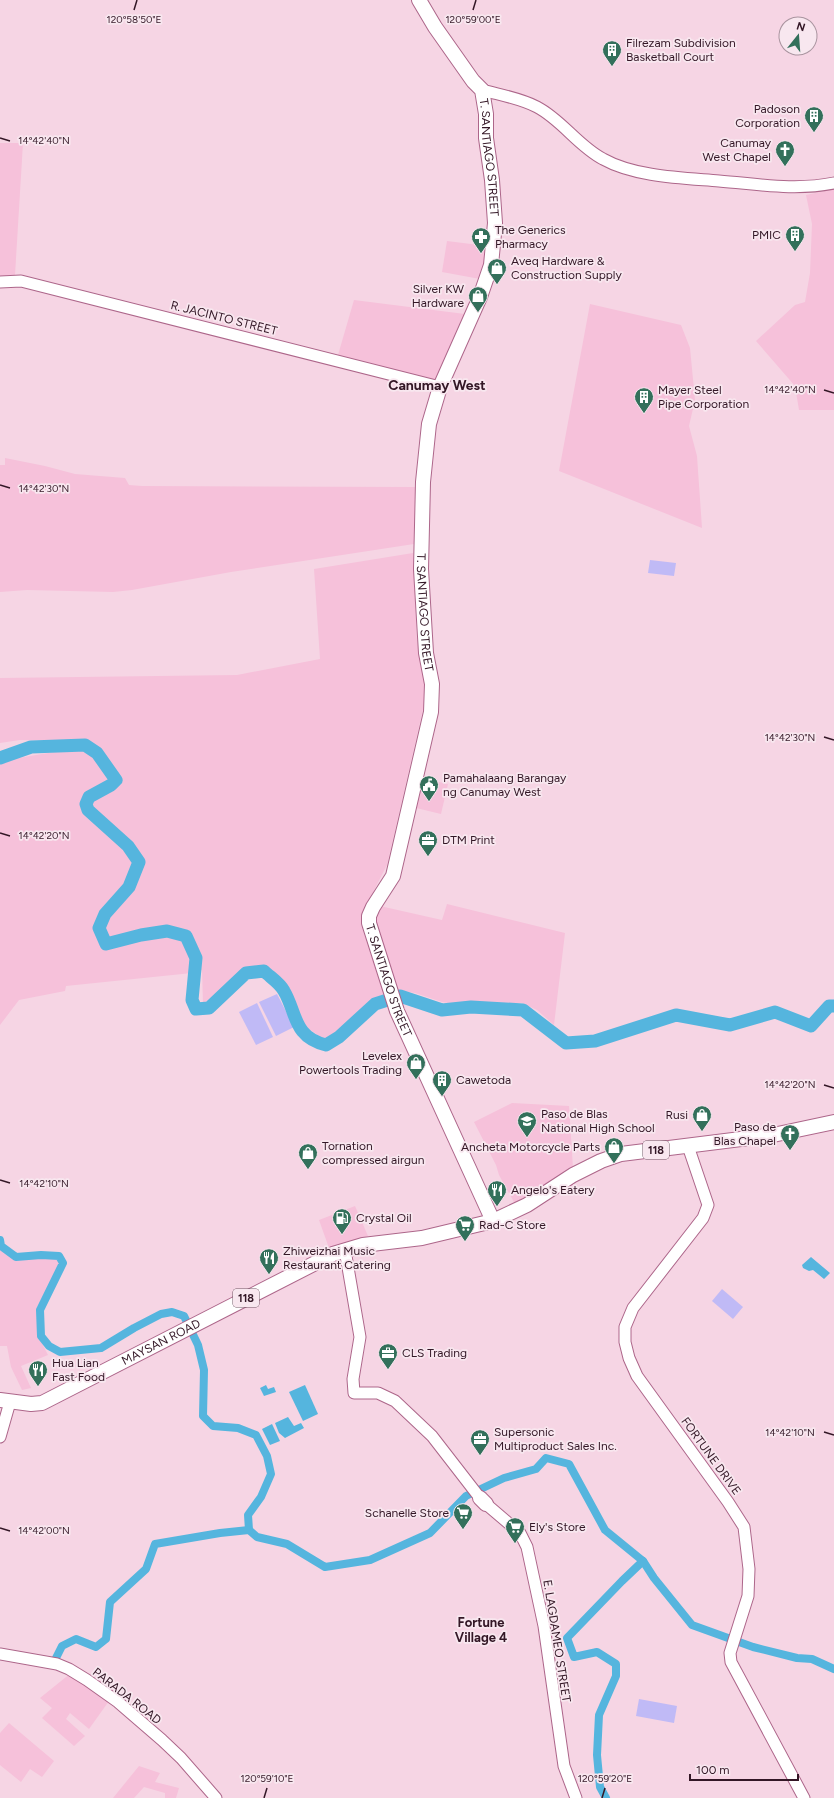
<svg xmlns="http://www.w3.org/2000/svg" width="834" height="1798" viewBox="0 0 834 1798" font-family="Figtree,sans-serif">
<style>
.built{fill:#f6c1da}
.green{fill:#c0baf6}
.water{fill:#55b5de}
.lines{fill:none;stroke-linecap:round;stroke-linejoin:round}
.canal{stroke:#55b5de;stroke-width:8}
.river{stroke:#55b5de;stroke-width:13}
.minor-casing{stroke:#ad668a;stroke-width:13}
.major-casing{stroke:#ad668a;stroke-width:16}
.minor{stroke:#fff;stroke-width:11}
.major{stroke:#fff;stroke-width:14}
.ticks{fill:none;stroke:#331726;stroke-width:1.5}
.labels{text-anchor:middle;dominant-baseline:central;stroke-width:3.5;stroke-linejoin:round;paint-order:stroke}
.shield{fill:#f8e7ef;stroke:#6e5562;stroke-width:1}
.shield-label{font-size:11px;font-weight:bold;fill:#331726}
.poi-label{font-size:12px;fill:#331726;stroke:#f8e7ef;text-anchor:start}
.street-label{font-size:12px;fill:#331726;stroke:#f8e7ef}
.neighbourhood-label{font-size:13px;font-weight:bold;fill:#331726;stroke:#f8e7ef}
.quarter-label{font-size:14px;font-weight:bold;fill:#331726;stroke:#f8e7ef}
.ticks-label{font-size:10px;text-anchor:middle;fill:#331726;stroke:#f8e7ef;stroke-width:3.5;stroke-linejoin:round;paint-order:stroke}
</style>
<rect width="100%" height="100%" fill="#f6d5e4"/>
<g class="built">
<polygon points="0,143 23,143 15,275 0,277"/>
<polygon points="834,189 834,410 799,410 795,386 756,341 795,305 805,302 810,273 812,224 806,195"/>
<polygon points="447,241 487,246 485,267 480,279 442,272"/>
<polygon points="354,300 465,314 437,378 432,381 338,355"/>
<polygon points="590,304 681,325 690,348 695,400 689,426 697,456 702,528 559,471"/>
<polygon points="5,458 45,466 75,474 125,478 129,485 142,486 415,487 414,544 231,572 132,590 113,592 27,590 0,592 0,465 5,465"/>
<polygon points="413,553 417,641 427,692 387,865 367,904 361,925 384,994 327,1042 298,1021 286,989 266,968 245,970 203,1004 202,970 192,973 66,986 65,991 19,1000 0,1025 0,761 84,747 88,741 20,740 0,743 0,678 237,675 320,659 314,569"/>
<polygon points="418,777 448,784 441,814 412,807"/>
<polygon points="447,904 565,933 554,1025 537,1010 522,1003 474,1003 459,1005 442,1002 415,993 396,990 373,914 380,906 442,920"/>
<polygon points="512,1103 569,1106 573,1168 515,1204 499,1175 496,1165 474,1122"/>
<polygon points="355,1206 368,1236 329,1248 319,1220"/>
<polygon points="0,1248 16,1258 40,1256 58,1257 61,1263 37,1307 40,1339 48,1355 21,1366 31,1388 22,1390 11,1367 7,1346 0,1346"/>
<polygon points="71,1673 109,1701 89,1729 70,1713 66,1719 85,1736 74,1746 42,1718 52,1708 40,1698"/>
<polygon points="9,1723 54,1761 42,1777 30,1769 21,1782 0,1765 0,1733"/>
<polygon points="139,1766 160,1773 155,1782 179,1788 176,1798 165,1798 165,1793 144,1787 134,1798 113,1798"/>
</g>
<g class="green">
<polygon points="650,560 676,563 674,576 648,573"/>
<polygon points="277,994 294,1027 276,1036 259,1002"/>
<polygon points="257,1003 273,1037 256,1045 239,1012"/>
<polygon points="722,1289 743,1307 733,1319 712,1301"/>
<polygon points="639,1699 677,1706 674,1723 636,1716"/>
</g>
<g class="water">
<polygon points="811,1257 830,1273 824,1279 813,1270 809,1271 803,1268 802,1265"/>
<polygon points="266,1385 268,1389 274,1387 276,1392 264,1396 260,1388"/>
<polygon points="305,1385 318,1414 303,1421 289,1392"/>
<polygon points="288,1417 294,1426 301,1423 304,1428 285,1438 279,1433 275,1423"/>
<polygon points="272,1424 280,1441 270,1445 262,1429"/>
</g>
<g class="lines">
<g class="canal">
<polyline points="0,1240 1,1246 16,1257 41,1255 59,1256 63,1263 40,1310 41,1336 49,1346 60,1352 101,1348 134,1328 161,1314 172,1312 184,1316 198,1345 204,1370 203,1416 213,1426 238,1428 256,1435 267,1456 271,1474 261,1497 248,1515 249,1530 257,1537 287,1544 325,1567 370,1560 430,1533 466,1496 504,1478 536,1469 546,1458 569,1464 605,1530 643,1561 654,1578 692,1625 753,1647 797,1658 812,1659 834,1669"/>
<polyline points="55,1660 62,1646 76,1639 96,1647 106,1639 110,1602 146,1569 155,1544 220,1533 249,1530"/>
<polyline points="606,1798 600,1787 597,1755 599,1715 616,1676 616,1664 597,1652 574,1657 567,1638 622,1581 643,1561"/>
</g>
<path class="river" d="M0,758l31,-11 54,-2 12,8 19,27 -5,5 -22,12 -3,7 2,6 40,36 11,16 -10,25 -24,27 -6,14 7,16 35,-9 26,-4 19,5 10,22 -4,42 4,9 13,-1 37,-35 18,-2c6,6 16,12 20,20 13,22 9,46 42,54l13,-8 36,-33 25,-8 42,14 29,-3 52,3 43,33 29,-2 81,-26 54,10 45,-13 36,14 18,-20h5"/>
<g class="minor-casing">
<g id="minor">
<path d="M482,90c18,5 38,8 55,17 25,13 41,39 66,52 32,18 81,19 116,22 39,3 76,10 115,2"/>
<polyline points="0,282 21,281 440,387"/>
<polyline points="688,1146 708,1205 703,1218 633,1308 625,1327 625,1342 629,1358 637,1376 728,1502 744,1527 749,1569 748,1596 730,1653 731,1662 804,1798"/>
<polyline points="345,1250 360,1337 353,1379 354,1393 378,1393 395,1401 432,1436 480,1498"/>
<polyline points="0,1437 10,1402"/>
<polyline points="486,1504 520,1533 527,1547 544,1626 564,1766 576,1798"/>
<polyline points="0,1654 57,1664 69,1669 87,1680 118,1702 162,1740 181,1758 216,1798"/>
</g>
</g>
<g class="major-casing">
<g id="major">
<path id="s1" d="M419,0l16,27 38,54 9,9 4,24v24l6,42 3,43 -4,42 -11,32 -40,90 -11,37 -6,58 -2,87 5,84 6,31 -1,28 -38,164 -20,31 -4,9v7l28,88 96,210"/>
<path id="s2" d="M0,1400l31,4 11,-1 291,-149 30,-9 59,-7 71,-17 34,-16 46,-30 28,-14 20,-7 152,-19 61,-13"/>
<polyline points="480,1498 486,1504"/>
</g>
</g>
<use href="#minor" class="minor"/>
<use href="#major" class="major"/>
</g>
<path class="ticks" d="M134,10l3,-10M473,10l3,-10M0,138l10,3M824,390l10,3M0,485l10,3M824,737l10,3M0,833l10,3M824,1085l10,3M0,1180l10,3M824,1432l10,3M0,1528l10,3M264,1798l3,-10M602,1798l3,-10"/>
<defs>
<g id="building-pin" transform="scale(1)"><path d="M0 17L-7.5 6A9.5 9.5 0 1 1 7.5 6Z" fill="#33705b" stroke="#f8e7ef"/><path d="M-4-6H4V6H1V3H-1V6H-4ZM-2.5-4.3h1.7v1.8h-1.7ZM.8-4.3h1.7v1.8H.8ZM-2.5-1h1.7V.8h-1.7ZM.8-1h1.7V.8H.8Z" fill="#fff"/></g>
<g id="church-pin" transform="scale(1)"><path d="M0 17L-7.5 6A9.5 9.5 0 1 1 7.5 6Z" fill="#33705b" stroke="#f8e7ef"/><path d="M-1.2-6h2.4v3.5h3.3v2.4h-3.3V6h-2.4V-.1h-3.3v-2.4h3.3Z" fill="#fff"/></g>
<g id="pharmacy-pin" transform="scale(1)"><path d="M0 17L-7.5 6A9.5 9.5 0 1 1 7.5 6Z" fill="#33705b" stroke="#f8e7ef"/><path d="M-2-6h4v4h4v4h-4v4h-4v-4h-4v-4h4Z" fill="#fff"/></g>
<g id="shop-pin" transform="scale(1)"><path d="M0 17L-7.5 6A9.5 9.5 0 1 1 7.5 6Z" fill="#33705b" stroke="#f8e7ef"/><path d="M-5-2.5h2.3a2.7 3.5 0 0 1 5.4 0H5L5.5 6h-11ZM-1.5-2.5h3a1.5 2.3 0 0 0-3 0Z" fill="#fff"/></g>
<g id="civic-pin" transform="scale(1)"><path d="M0 17L-7.5 6A9.5 9.5 0 1 1 7.5 6Z" fill="#33705b" stroke="#f8e7ef"/><path d="M-.6-6.5H3V-4.5H.6V-3L4-1V1h2V6H-6V1h2V-1L-.6-3ZM-1.2 2.5V6h2.4V2.5Z" fill="#fff"/></g>
<g id="office-pin" transform="scale(1)"><path d="M0 17L-7.5 6A9.5 9.5 0 1 1 7.5 6Z" fill="#33705b" stroke="#f8e7ef"/><path d="M-6-3h4V-5.5h4V-3h4V5H-6ZM-1-4.5V-3h2v-1.5ZM-6 0V1H6V0Z" fill="#fff"/></g>
<g id="school-pin" transform="scale(1)"><path d="M0 17L-7.5 6A9.5 9.5 0 1 1 7.5 6Z" fill="#33705b" stroke="#f8e7ef"/><path d="M0-5L7-2L0 1L-7-2ZM-4 1L0 2.5L4 1V4Q0 6-4 4Z" fill="#fff"/></g>
<g id="restaurant-pin" transform="scale(1)"><path d="M0 17L-7.5 6A9.5 9.5 0 1 1 7.5 6Z" fill="#33705b" stroke="#f8e7ef"/><path d="M-5-6h1v4h1v-4h1v4h1v-4h1v5L-1.5 .5V6h-2V.5L-5-1ZM5-6V6H3V1.5H1.5Q1.5-4 5-6Z" fill="#fff"/></g>
<g id="fuel-pin" transform="scale(1)"><path d="M0 17L-7.5 6A9.5 9.5 0 1 1 7.5 6Z" fill="#33705b" stroke="#f8e7ef"/><path d="M-5.5-6h7V0h2V4h1.3V-2.5L3-4.5l.8-.8L6-3V5H2.5V1h-1V6h-7ZM-4.2-4.7v3.2H.2V-4.7Z" fill="#fff"/></g>
<g id="supermarket-pin" transform="scale(1)"><path d="M0 17L-7.5 6A9.5 9.5 0 1 1 7.5 6Z" fill="#33705b" stroke="#f8e7ef"/><path d="M-6-5.5h2.5l.6 2H6L4.5 2H-2.5L-4.4-4H-6ZM-1.5 3.2a1.3 1.3 0 1 0 .1 0ZM3 3.2a1.3 1.3 0 1 0 .1 0Z" fill="#fff"/></g>
</defs>
<g fill-rule="evenodd">
<use href="#building-pin" x="612" y="50"/>
<use href="#building-pin" x="814" y="116"/>
<use href="#church-pin" x="785" y="150"/>
<use href="#building-pin" x="795" y="235"/>
<use href="#pharmacy-pin" x="481" y="237"/>
<use href="#shop-pin" x="497" y="268"/>
<use href="#shop-pin" x="478" y="296"/>
<use href="#building-pin" x="644" y="397"/>
<use href="#civic-pin" x="429" y="785"/>
<use href="#office-pin" x="428" y="840"/>
<use href="#shop-pin" x="416" y="1063"/>
<use href="#building-pin" x="442" y="1080"/>
<use href="#shop-pin" x="702" y="1115"/>
<use href="#school-pin" x="527" y="1121"/>
<use href="#church-pin" x="790" y="1134"/>
<use href="#shop-pin" x="614" y="1147"/>
<use href="#shop-pin" x="308" y="1153"/>
<use href="#restaurant-pin" x="497" y="1190"/>
<use href="#fuel-pin" x="342" y="1218"/>
<use href="#supermarket-pin" x="465" y="1225"/>
<use href="#restaurant-pin" x="269" y="1258"/>
<use href="#office-pin" x="388" y="1353"/>
<use href="#restaurant-pin" x="38" y="1370"/>
<use href="#office-pin" x="480" y="1439"/>
<use href="#supermarket-pin" x="463" y="1513"/>
<use href="#supermarket-pin" x="515" y="1527"/>
</g>
<g class="labels">
<g class="shield">
<rect x="643" y="1141" width="26" height="18" rx="3"/>
<rect x="233" y="1289" width="26" height="18" rx="3"/>
</g>
<g class="shield-label">
<text x="656" y="1150">118</text>
<text x="246" y="1298">118</text>
</g>
<g class="poi-label">
<text x="626" y="43">Filrezam Subdivision<tspan x="626" dy="14">Basketball Court</tspan></text>
<text x="800" y="109" text-anchor="end">Padoson<tspan x="800" dy="14">Corporation</tspan></text>
<text x="771" y="143" text-anchor="end">Canumay<tspan x="771" dy="14">West Chapel</tspan></text>
<text x="495" y="230">The Generics<tspan x="495" dy="14">Pharmacy</tspan></text>
<text x="781" y="235" text-anchor="end">PMIC</text>
<text x="511" y="261">Aveq Hardware &amp;<tspan x="511" dy="14">Construction Supply</tspan></text>
<text x="464" y="289" text-anchor="end">Silver KW<tspan x="464" dy="14">Hardware</tspan></text>
<text x="658" y="390">Mayer Steel<tspan x="658" dy="14">Pipe Corporation</tspan></text>
<text x="443" y="778">Pamahalaang Barangay<tspan x="443" dy="14">ng Canumay West</tspan></text>
<text x="442" y="840">DTM Print</text>
<text x="402" y="1056" text-anchor="end">Levelex<tspan x="402" dy="14">Powertools Trading</tspan></text>
<text x="456" y="1080">Cawetoda</text>
<text x="541" y="1114">Paso de Blas<tspan x="541" dy="14">National High School</tspan></text>
<text x="688" y="1115" text-anchor="end">Rusi</text>
<text x="776" y="1127" text-anchor="end">Paso de<tspan x="776" dy="14">Blas Chapel</tspan></text>
<text x="322" y="1146">Tornation<tspan x="322" dy="14">compressed airgun</tspan></text>
<text x="600" y="1147" text-anchor="end">Ancheta Motorcycle Parts</text>
<text x="511" y="1190">Angelo's Eatery</text>
<text x="356" y="1218">Crystal Oil</text>
<text x="479" y="1225">Rad-C Store</text>
<text x="283" y="1251">Zhiweizhai Music<tspan x="283" dy="14">Restaurant Catering</tspan></text>
<text x="402" y="1353">CLS Trading</text>
<text x="52" y="1363">Hua Lian<tspan x="52" dy="14">Fast Food</tspan></text>
<text x="494" y="1432">Supersonic<tspan x="494" dy="14">Multiproduct Sales Inc.</tspan></text>
<text x="449" y="1513" text-anchor="end">Schanelle Store</text>
<text x="529" y="1527">Ely's Store</text>
</g>
<g class="street-label">
<text stroke="none"><textPath href="#s1" startOffset="178">T. SANTIAGO STREET</textPath></text>
<text transform="translate(224 318) rotate(14)">R. JACINTO STREET</text>
<text stroke="none"><textPath href="#s1" startOffset="646">T. SANTIAGO STREET</textPath></text>
<text stroke="none"><textPath href="#s1" startOffset="1029">T. SANTIAGO STREET</textPath></text>
<text stroke="none"><textPath href="#s2" startOffset="176">MAYSAN ROAD</textPath></text>
<text transform="translate(711 1456) rotate(54)">FORTUNE DRIVE</text>
<text transform="translate(557 1641) rotate(81)">E. LAGDAMEO STREET</text>
<text transform="translate(127 1696) rotate(38)">PARADA ROAD</text>
</g>
<g class="neighbourhood-label">
<text x="481" y="1622">Fortune<tspan x="481" dy="15">Village 4</tspan></text>
</g>
<g class="quarter-label">
<text x="437" y="385">Canumay West</text>
</g>
</g>
<g class="ticks-label">
<text x="134" y="23">120°58'50"E</text>
<text x="473" y="23">120°59'00"E</text>
<text x="44" y="144">14°42'40"N</text>
<text x="790" y="393">14°42'40"N</text>
<text x="44" y="492">14°42'30"N</text>
<text x="790" y="741">14°42'30"N</text>
<text x="44" y="839">14°42'20"N</text>
<text x="790" y="1088">14°42'20"N</text>
<text x="44" y="1187">14°42'10"N</text>
<text x="790" y="1436">14°42'10"N</text>
<text x="44" y="1534">14°42'00"N</text>
<text x="267" y="1782">120°59'10"E</text>
<text x="605" y="1782">120°59'20"E</text>
</g>
<g transform="translate(798 36) rotate(17)"><circle r="19" fill="#f8e7ef" stroke="#a9949f"/>
<path d="M0-3L7 15L0 10L-7 15Z" fill="#33705b"/>
<text y="-6" font-size="11" font-weight="bold" text-anchor="middle" fill="#331726">N</text>
</g>
<path d="M690 1774v6h108v-6" fill="none" stroke="#331726" stroke-width="2"/>
<text x="696" y="1774" font-size="12" fill="#331726" stroke="#f8e7ef" stroke-width="3" paint-order="stroke">100 m</text>
</svg>
